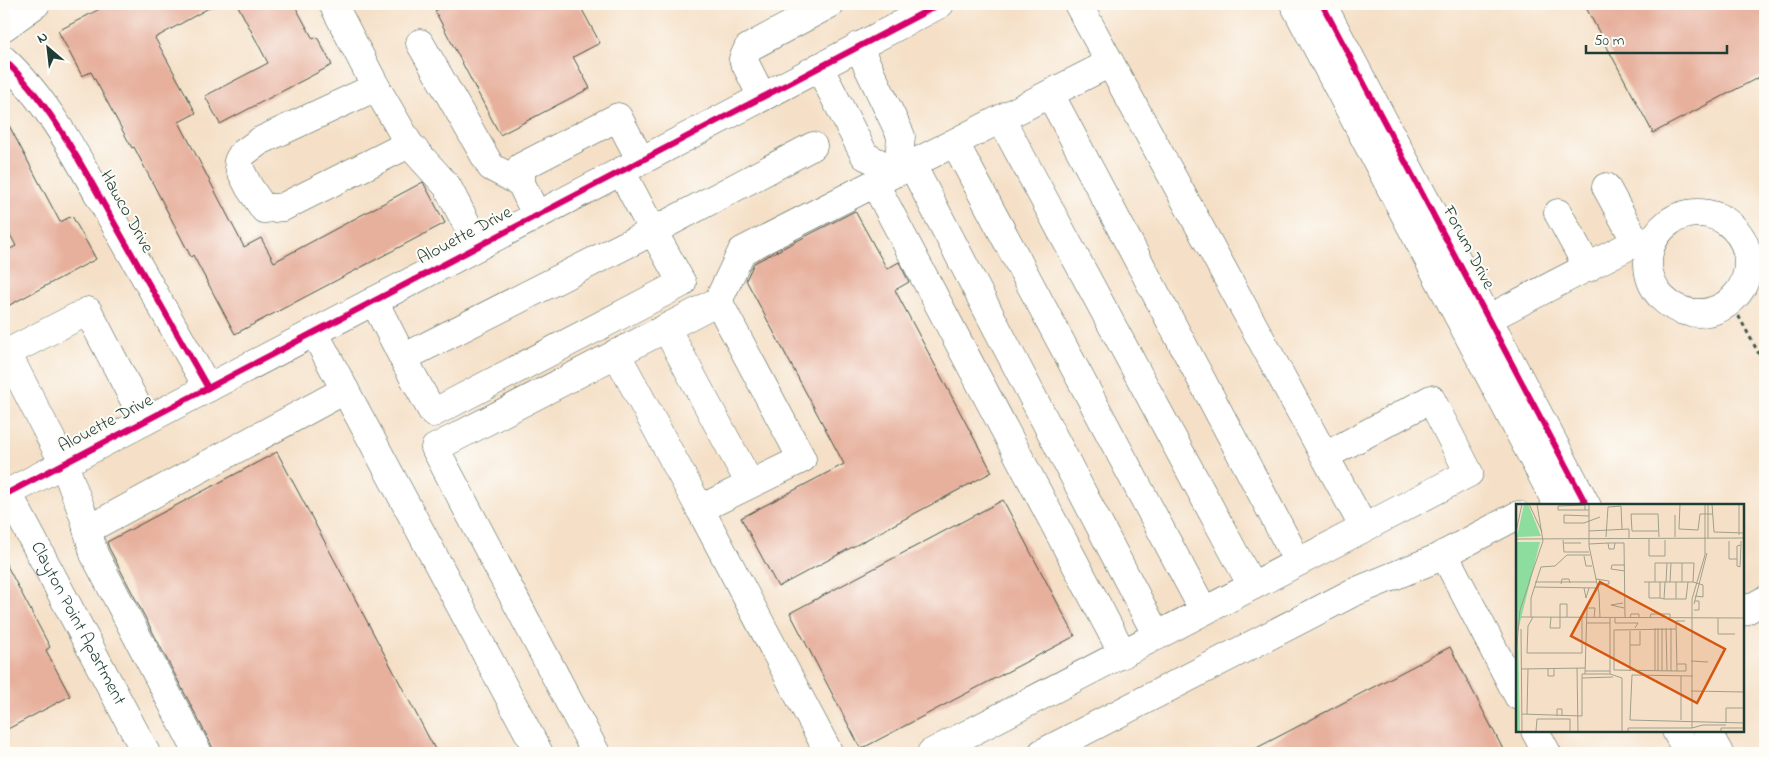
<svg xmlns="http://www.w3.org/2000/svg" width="1769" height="757" viewBox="0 0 1769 757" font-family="'Indie Flower',sans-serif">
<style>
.building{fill:#e7b09d}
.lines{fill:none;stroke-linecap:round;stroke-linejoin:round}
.minor-casing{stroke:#3f554a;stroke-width:29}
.path{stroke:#3f554a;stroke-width:3;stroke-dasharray:4 4;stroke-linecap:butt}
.minor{stroke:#fff;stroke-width:28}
.cycleway-casing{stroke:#fdfcf7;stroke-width:9}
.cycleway{stroke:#d6006c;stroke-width:6}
.labels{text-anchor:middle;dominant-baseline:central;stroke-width:4;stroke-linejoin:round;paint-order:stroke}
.street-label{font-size:18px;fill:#1f3d34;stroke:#fdfcf7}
.inset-road{fill:none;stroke:#9f9f8c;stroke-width:1}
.view{fill:#d45610;fill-opacity:0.15;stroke:#d45610;stroke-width:2.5}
.inset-edge{fill:none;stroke:#1f3d34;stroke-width:2.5}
</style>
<rect width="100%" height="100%" fill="#fdfcf7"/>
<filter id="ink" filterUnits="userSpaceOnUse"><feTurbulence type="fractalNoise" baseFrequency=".02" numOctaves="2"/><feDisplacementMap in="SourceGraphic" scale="10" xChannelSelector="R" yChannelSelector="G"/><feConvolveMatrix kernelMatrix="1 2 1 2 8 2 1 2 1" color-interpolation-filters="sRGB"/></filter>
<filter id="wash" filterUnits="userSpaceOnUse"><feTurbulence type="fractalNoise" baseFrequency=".0096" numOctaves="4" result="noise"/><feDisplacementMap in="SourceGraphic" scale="20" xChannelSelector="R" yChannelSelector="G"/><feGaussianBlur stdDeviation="1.12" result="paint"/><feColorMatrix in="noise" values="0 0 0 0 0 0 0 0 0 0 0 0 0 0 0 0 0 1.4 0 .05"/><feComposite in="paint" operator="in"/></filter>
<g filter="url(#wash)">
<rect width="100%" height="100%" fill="#f5e0c7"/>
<g id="blocks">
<g class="building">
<polygon points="109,4 216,4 155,38 196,113 179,122 244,247 261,238 274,262 423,182 445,223 235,334 193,255 191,257 134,147 132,148 91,72 82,76 58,31"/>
<polygon points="237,4 294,4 313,39 317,37 332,65 220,124 205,96 268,63"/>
<polygon points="449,4 579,4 600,43 573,57 590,88 500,135 435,11"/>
<polygon points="1584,4 1765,4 1765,74 1653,133"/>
<polygon points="4,116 60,222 72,216 96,259 4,308 4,252 16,246 4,223"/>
<polygon points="855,211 887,269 899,262 909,282 895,290 992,472 778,587 741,518 844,464 746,280 754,263"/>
<polygon points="277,452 437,753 214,753 212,746 109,548 107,542"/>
<polygon points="1003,500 1075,636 861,749 790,613"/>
<polygon points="4,560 50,647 46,650 70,696 4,731"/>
<polygon points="1450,647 1505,753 1247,753"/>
</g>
</g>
</g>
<g filter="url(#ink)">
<use href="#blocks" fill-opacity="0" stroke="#3f554a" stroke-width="1"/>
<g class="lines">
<g class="minor-casing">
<g id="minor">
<polyline points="333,4 376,87 409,144 447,186 478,246"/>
<polyline points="1294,4 1558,506"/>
<polyline points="1322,4 1587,506"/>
<polyline points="4,27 36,4"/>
<polyline points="420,43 491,167 521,183"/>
<polyline points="858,46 901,136 898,172"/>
<path d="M4,60c45,41 78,106 108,159 32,57 64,113 96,169"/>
<polyline points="819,67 865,156 898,172"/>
<polyline points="376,87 260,141 242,154 238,161 240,169 249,187 264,209 283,207 409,144"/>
<polyline points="1050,94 1298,562"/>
<polyline points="762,97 743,59 748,48 830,4"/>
<polyline points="1001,119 1252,586"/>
<polyline points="955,143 1204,611"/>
<polyline points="912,165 1157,636"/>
<polyline points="621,171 653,231 813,146"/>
<polyline points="875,184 1123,654"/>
<polyline points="1606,187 1636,242"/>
<circle cx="1698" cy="263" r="50"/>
<polyline points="1558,213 1588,268"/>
<polyline points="536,215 521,183 521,167 618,117 641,161"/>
<polyline points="374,301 403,358 653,231 682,283 433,413 403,358"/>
<polyline points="1472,327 1636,242 1652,242"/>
<polyline points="666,328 750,484"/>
<polyline points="314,332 539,753"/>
<polyline points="616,353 700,509 802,459 718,301"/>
<polyline points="145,421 88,311 7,353 64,464 84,517 94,554 198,753"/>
<polyline points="1325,456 1431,399 1469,473 1364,528"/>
<path id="s1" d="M8,493l138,260"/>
<polyline points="4,495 940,4"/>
<polyline points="700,509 829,753"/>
<polyline points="87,530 345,390"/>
<polyline points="1444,554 1518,696"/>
<polyline points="1743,612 1765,600"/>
<polyline points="1535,731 1547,753"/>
<polyline points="1676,731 1688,753"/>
<polyline points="1707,731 1719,753"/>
<polyline points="596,753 435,448 718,301 742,251 1110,63"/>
<polyline points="931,753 1364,528 1078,4"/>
<polyline points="1042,753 1352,593 1435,559 1518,515"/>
</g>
</g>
<polyline class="path" points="1731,302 1765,365"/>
<use href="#minor" class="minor"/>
<g class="cycleway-casing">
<g id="cycleway">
<polyline points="1322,4 1587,506"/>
<path d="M4,60c45,41 78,106 108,159 32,57 64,113 96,169"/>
<polyline points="4,495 940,4"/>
</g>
</g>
<use href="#cycleway" class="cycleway"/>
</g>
</g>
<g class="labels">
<g class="street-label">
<text transform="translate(126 212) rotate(61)">Hawco Drive</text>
<text transform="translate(465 236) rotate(-28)">Alouette Drive</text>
<text transform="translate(1468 248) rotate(62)">Forum Drive</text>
<text transform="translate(106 424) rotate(-28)">Alouette Drive</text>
<text stroke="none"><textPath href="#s1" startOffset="148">Clayton Point Apartment</textPath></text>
</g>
</g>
<g transform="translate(1516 504)">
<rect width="228" height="228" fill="#f5e0c7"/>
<path d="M8,0h4l13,32 -24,1zM0,38h24l-24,97zM2,126l2,101h-4v-66z" fill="#8dde9e"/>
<path class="inset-road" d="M13,0l13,28M73,0v42l10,47 1,25M164,0l-1,25 19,1 2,-16h13M196,0l2,28 30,1M223,0v31M69,6v-5l-27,1v4h31M73,12l-25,-1v8h20l16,-6M73,27l40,-2v10M142,27h-26l-1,-17h27l1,23M0,28l6,-28M90,33l2,-30 13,-1 1,23M159,33v-22M192,34v-34M0,35l228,-1M133,35v17h16v-16M47,36l1,12h25M213,37v18h8v-13l4,-1v-4M48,39h17M99,39l-1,6h-5l-1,-6h16l1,75M73,40l19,-1M68,52l2,10h6M221,55v7l3,1 1,-22M109,61h-13l-1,4 14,2M80,75l13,2v3l-12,1M13,78l14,-41 -6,-37M19,78h62M128,78h49l10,3v12l-8,-1M133,78v16h11M139,78v-19h12M144,78v16l4,1 1,-17M150,78l1,-19h27l-1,19M154,78l1,-19M166,78v-19M45,80l1,-5h7l1,4M18,83l64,1M68,84l2,10 3,-10M148,95h22l2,-17M160,95v-17M107,99l-12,2 13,3M178,100l13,-51M178,106h5v-9h-4M5,113l223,1M15,113v-19l10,-31 14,-1 12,-11h23M17,113l-5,9 -1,27h55v-36M35,113l-1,11h10v-24h7v13M99,114v5h23l-3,5M114,114l1,-4h8v4M134,114l1,-4h19v4M202,114v16h17M70,119h24M150,124l1,43M5,125l1,102M160,125l-62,1v40l63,1 -1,-50h9M114,127v14h10v-14M0,150l4,-44 10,-30M175,157l17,1M161,160h9v7h-9M32,164v8h6v-8M61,164l1,63M5,165l64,-1M69,167h25M114,167v-26M139,167v-43M142,167v-43M146,167v-43M155,167v-43M69,170l2,-66h8l-1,10M94,170l12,4v53M177,172l-61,-1 -2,45 114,3M66,174l31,-1M175,187l53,1M6,210l60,2v-42h28v-56M11,210l1,-45M41,212v-7h5v7M165,216v-44M210,219v-15h18M176,224l11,-3h23M20,227l1,-12h33v12M112,227v-3h64v-129l13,-44v-51M205,227v-3h23"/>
<path class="view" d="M84,78l125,67 -28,54 -126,-67z"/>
<rect width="228" height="228" class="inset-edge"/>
</g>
<rect width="1769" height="757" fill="none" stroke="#fdfcf7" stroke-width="20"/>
<g transform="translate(48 48) rotate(332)" stroke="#fdfcf7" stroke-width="4" paint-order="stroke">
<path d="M0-4L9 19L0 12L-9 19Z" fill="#1f3d34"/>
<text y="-8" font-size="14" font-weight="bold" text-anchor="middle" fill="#1f3d34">N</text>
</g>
<path d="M1586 45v8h141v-8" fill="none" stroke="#1f3d34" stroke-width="2.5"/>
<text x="1594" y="45" font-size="15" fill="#1f3d34" stroke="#fdfcf7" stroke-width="4" paint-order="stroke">50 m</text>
</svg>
